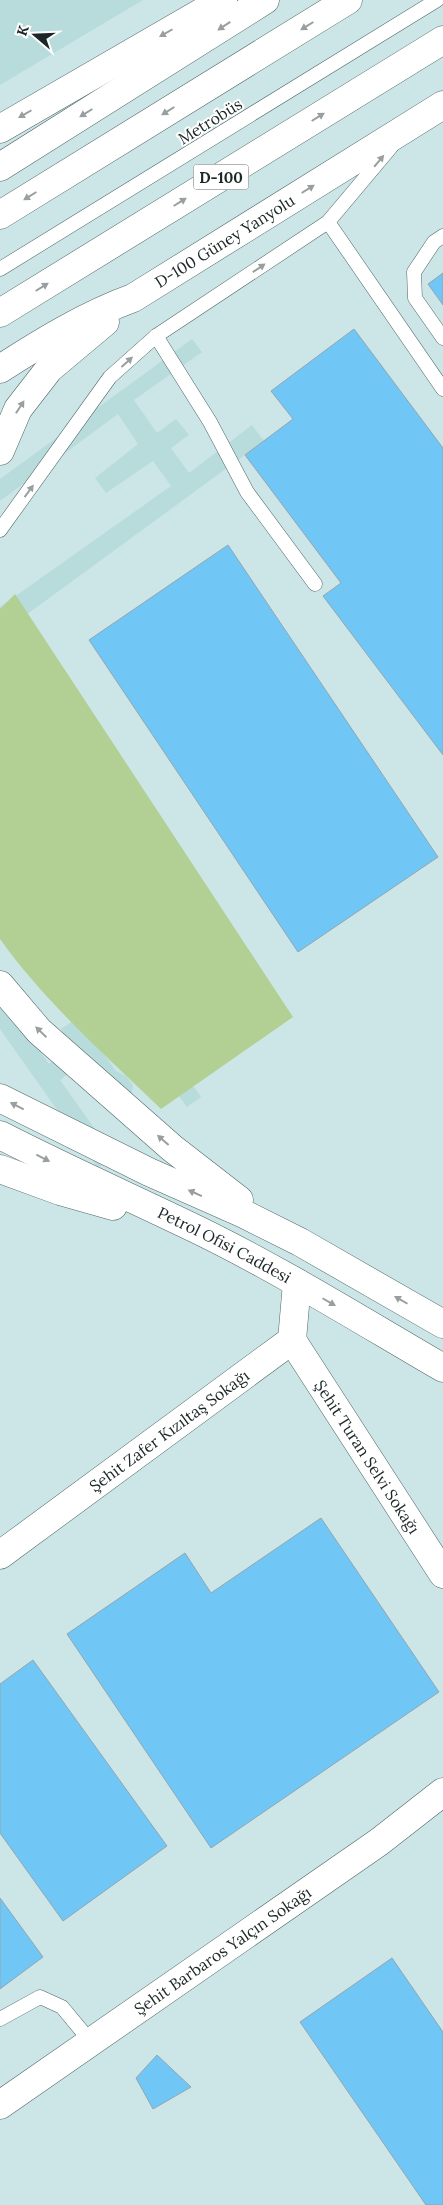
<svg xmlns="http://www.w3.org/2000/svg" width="443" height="2205" viewBox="0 0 443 2205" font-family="Lora,serif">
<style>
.built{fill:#b8dbdc}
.green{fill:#b2d094}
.building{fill:#70c6f5;stroke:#93a6b1}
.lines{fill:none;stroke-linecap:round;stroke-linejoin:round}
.service-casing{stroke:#506667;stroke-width:15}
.minor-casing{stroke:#506667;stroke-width:29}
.primary-casing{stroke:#506667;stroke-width:29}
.trunk-casing{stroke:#506667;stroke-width:29}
.service{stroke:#fff;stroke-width:14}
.minor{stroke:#fff;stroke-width:28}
.primary{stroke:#fff;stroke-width:28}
.trunk{stroke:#fff;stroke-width:28}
.oneway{fill:#999e9e}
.labels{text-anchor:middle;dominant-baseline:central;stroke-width:4;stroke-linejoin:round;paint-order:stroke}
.shield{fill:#fff;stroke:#616868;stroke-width:1}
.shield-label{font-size:15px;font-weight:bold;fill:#1d2727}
.street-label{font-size:16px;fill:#1d2727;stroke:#fff}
</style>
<rect width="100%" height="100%" fill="#cce6e7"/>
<g class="built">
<polygon points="0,0 143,0 0,85"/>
<polygon points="192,339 202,352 134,400 157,433 176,419 189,435 171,448 189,473 252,425 264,441 0,634 0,607 171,486 153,461 106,493 95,478 138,444 118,414 0,501 0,479"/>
<polygon points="0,810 201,1097 187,1107 131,1029 101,1050 116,1071 126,1076 133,1085 131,1098 83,1062 60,1080 114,1156 98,1168 0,1029 0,994 49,1064 72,1048 61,1029 77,1018"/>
</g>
<path class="green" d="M15,594l278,423 -132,92c-56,-54 -116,-107 -161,-170v-330z"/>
<g class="building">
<polygon points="443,273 443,305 428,284"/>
<polygon points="354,329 443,448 443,755 323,596 341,583 245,455 293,419 271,391"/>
<polygon points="228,545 438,857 298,952 89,640"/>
<polygon points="321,1518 439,1692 211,1848 67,1634 185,1553 211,1593"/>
<polygon points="33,1660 167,1846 63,1921 0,1833 0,1684"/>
<polygon points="0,1898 43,1957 0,1989"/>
<polygon points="392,1958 443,2032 443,2205 426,2205 300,2022"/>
<polygon points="157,2055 191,2087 153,2109 136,2078"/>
</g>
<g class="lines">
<g class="service-casing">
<g id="service">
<polyline points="328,222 443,389"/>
<polyline points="443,236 434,242 414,272 415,298 443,338"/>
<polyline points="0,269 437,0"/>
<polyline points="156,336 210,422 247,492 315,584"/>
<polyline points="0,530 110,377 156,336 328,222 391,147"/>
<polyline points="0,2019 40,1997 62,2007 91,2042"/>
</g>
</g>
<g class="minor-casing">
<g id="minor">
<path id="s1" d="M292,1340l151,234"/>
<path id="s2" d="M0,1555l292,-215 5,-57"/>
<path id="s3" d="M0,2105l379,-263 64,-50"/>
</g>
</g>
<g class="primary-casing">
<g id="primary">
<polyline points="0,129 223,0"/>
<path id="s4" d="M0,369c42,-27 86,-54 133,-71l310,-193"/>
<polyline points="0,451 18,409 49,369 105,322"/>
<polyline points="0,985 39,1031 172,1148 239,1200"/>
<polyline points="0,1098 149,1172 244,1214 300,1242 443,1324"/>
<path id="s5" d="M0,1135c66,34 132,63 198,95 84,41 164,91 245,138"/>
<polyline points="0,1169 60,1191 113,1206"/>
</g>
</g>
<g class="trunk-casing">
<g id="trunk">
<polyline points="0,167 265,0"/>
<polyline points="0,215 348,0"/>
<polyline points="0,313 443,40"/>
</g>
</g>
<use href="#service" class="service"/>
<use href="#minor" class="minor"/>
<use href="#primary" class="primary"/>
<use href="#trunk" class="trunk"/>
</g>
<defs><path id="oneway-solid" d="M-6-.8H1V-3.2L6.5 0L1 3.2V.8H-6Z" transform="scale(1.25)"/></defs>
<g class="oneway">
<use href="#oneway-solid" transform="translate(224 26) rotate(147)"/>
<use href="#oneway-solid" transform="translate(307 26) rotate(148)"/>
<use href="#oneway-solid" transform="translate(166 33) rotate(150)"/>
<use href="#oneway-solid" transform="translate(168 111) rotate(148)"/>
<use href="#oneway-solid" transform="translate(86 113) rotate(148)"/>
<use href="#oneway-solid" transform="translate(25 114) rotate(150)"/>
<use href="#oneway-solid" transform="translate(318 117) rotate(-32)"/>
<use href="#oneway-solid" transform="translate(379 161) rotate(-50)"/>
<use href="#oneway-solid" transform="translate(308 189) rotate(-32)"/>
<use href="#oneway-solid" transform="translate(30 196) rotate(148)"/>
<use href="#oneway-solid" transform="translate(180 202) rotate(-32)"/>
<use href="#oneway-solid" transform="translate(259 268) rotate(-34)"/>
<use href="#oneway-solid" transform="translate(42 287) rotate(-32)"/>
<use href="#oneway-solid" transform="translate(127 362) rotate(-42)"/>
<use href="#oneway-solid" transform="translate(20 407) rotate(-57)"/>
<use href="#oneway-solid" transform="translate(29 491) rotate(-54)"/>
<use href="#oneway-solid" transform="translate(41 1032) rotate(-136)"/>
<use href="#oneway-solid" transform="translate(17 1106) rotate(-153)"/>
<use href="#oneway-solid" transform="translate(163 1140) rotate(-139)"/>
<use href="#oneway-solid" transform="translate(43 1158) rotate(27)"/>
<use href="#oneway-solid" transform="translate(195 1193) rotate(-156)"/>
<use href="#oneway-solid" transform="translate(401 1300) rotate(-150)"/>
<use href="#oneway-solid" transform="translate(329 1302) rotate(30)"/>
</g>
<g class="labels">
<rect class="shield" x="193.5" y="164.5" width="55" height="25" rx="4"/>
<g class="shield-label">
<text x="221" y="177">D-100</text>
</g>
<g class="street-label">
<text transform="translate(210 121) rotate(-32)">Metrobüs</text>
<text stroke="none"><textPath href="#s4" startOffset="259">D-100 Güney Yanyolu</textPath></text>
<text stroke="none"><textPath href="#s5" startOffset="250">Petrol Ofisi Caddesi</textPath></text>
<text stroke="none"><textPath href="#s2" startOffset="210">Şehit Zafer Kızıltaş Sokağı</textPath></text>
<text stroke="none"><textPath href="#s1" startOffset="139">Şehit Turan Selvi Sokağı</textPath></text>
<text stroke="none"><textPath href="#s3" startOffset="271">Şehit Barbaros Yalçın Sokağı</textPath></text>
</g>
</g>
<g transform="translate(35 35) rotate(289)" stroke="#ffffff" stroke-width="4" paint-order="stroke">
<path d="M0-4L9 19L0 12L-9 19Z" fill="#1d2727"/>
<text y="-8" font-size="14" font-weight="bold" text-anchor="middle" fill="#1d2727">K</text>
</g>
</svg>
